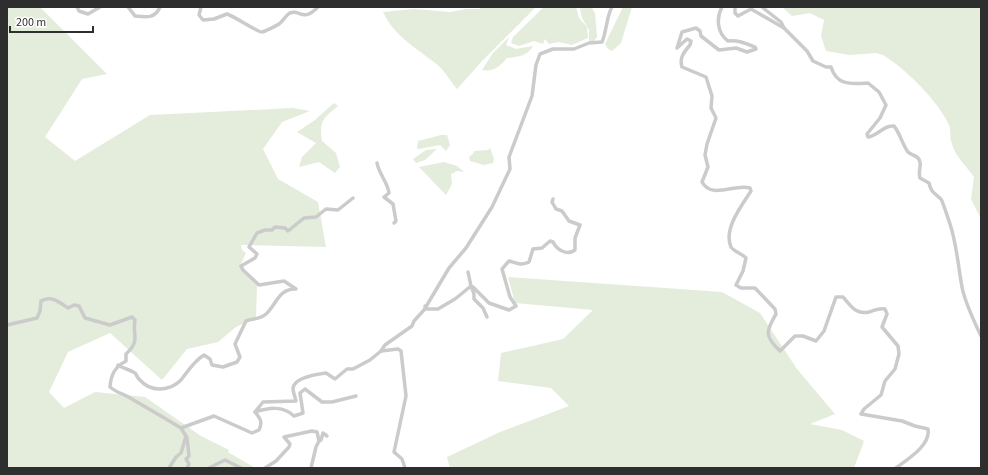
<svg xmlns="http://www.w3.org/2000/svg" width="988" height="475" viewBox="0 0 988 475" font-family="'Source Sans 3',sans-serif">
<style>
.green{fill:#e4ecdc}
.lines{fill:none;stroke-linecap:round;stroke-linejoin:round}
.minor{stroke:#cbcbcb;stroke-width:3.5}
</style>
<rect width="100%" height="100%" fill="#fff"/>
<g class="green">
<polygon points="7,7 40,7 107,74 82,79 45,137 75,161 150,115 293,108 310,111 282,122 263,149 278,179 318,202 326,247 241,245 242,250 246,253 240,266 257,285 256,317 236,327 218,342 187,349 162,380 110,333 68,352 49,392 64,408 95,392 145,397 201,436 229,450 228,452 255,468 7,468"/>
<path d="M482,7h54l-54,54 -25,28c-6,-7 -11,-16 -17,-22 -20,-17 -46,-30 -57,-55l31,-3 36,3 16,-3h13z"/>
<polygon points="544,7 576,7 579,18 587,27 588,38 572,45 559,42 549,44 545,39 543,44 534,41 519,46 511,43 513,37"/>
<polygon points="584,7 592,8 595,13 597,37 594,41 589,41 589,30 582,18 580,8"/>
<polygon points="623,7 632,7 621,43 612,51 608,49 605,44"/>
<path d="M782,7h199v212l-10,-20 3,-22c-7,-10 -19,-21 -22,-33 -3,-7 0,-14 -4,-21 -11,-23 -43,-55 -65,-68l-7,-2 -26,2 -24,-4 -5,-15 3,-16 -14,-7 -18,3z"/>
<path d="M509,37l-3,8 10,4 17,-3c-5,10 -16,11 -26,12 -8,9 -13,14 -25,12l11,-17z"/>
<path d="M334,103l4,3c-15,12 -19,15 -16,35l14,12 4,14 -5,6 -16,-11 -20,5 3,-10 14,-14 -19,-11 18,-12z"/>
<polygon points="441,135 447,135 450,145 446,151 440,145 419,149 417,148 418,141"/>
<polygon points="490,148 494,159 493,163 484,165 470,161 469,157 473,154 474,151 488,150"/>
<polygon points="437,149 425,160 416,163 413,159 426,150"/>
<polygon points="444,162 457,166 464,172 457,171 451,174 452,184 446,195 419,167"/>
<polygon points="508,277 722,292 760,313 797,369 835,414 810,424 842,430 864,441 854,468 450,468 447,457 500,432 569,406 551,388 498,381 501,353 563,339 593,310 515,303"/>
</g>
<g class="lines">
<g class="minor">
<polyline points="77,7 79,11 88,14 100,7"/>
<path d="M128,7l7,9c11,1 20,3 25,-9"/>
<path d="M201,7l-2,8 4,5 11,-1 13,-5c7,2 32,19 35,18 4,-1 14,-6 17,-8 4,-3 7,-9 11,-11 11,-4 12,10 28,-6"/>
<path d="M722,7c-6,11 -5,26 6,34 10,-1 17,2 27,6l1,2 -9,3 -11,-4 -17,2 -18,-14 -1,-5 -4,-3 -14,4 -5,16 10,-9 4,2 -1,4c-6,7 -11,13 -8,22l24,10 6,19 -1,12 5,10 -9,26 -2,11 3,12 -6,15c10,18 33,1 48,6l1,3c-9,14 -28,38 -20,56 2,4 10,6 15,11l-3,13 -7,14 5,3h14l20,21 1,5c-10,17 -12,22 4,37l15,-15h8l13,5 8,-10 12,-34h7c8,9 13,18 26,15 7,-2 9,-4 16,-3l2,5 -5,13 16,19 1,8 -4,15 -10,12 -4,14 -17,14 -3,5 41,7 13,5 13,3c3,16 -20,30 -32,39"/>
<polyline points="735,7 735,13 738,16 751,9 784,28"/>
<path d="M762,7l19,15 3,6 23,23 6,10 13,6h5c6,19 20,17 37,16l11,9 7,13 -6,13 -13,16 1,3c10,-1 15,-12 26,-11 6,7 9,20 14,26 4,4 11,3 12,10 1,5 -2,10 0,16l9,5c2,9 5,10 12,16 1,1 8,22 9,25 7,21 8,42 12,63 3,16 12,34 19,49"/>
<path d="M377,163c2,11 11,20 12,30l-5,4 9,7 3,17 -2,2"/>
<polyline points="468,272 471,286"/>
<path d="M473,287l16,16 20,7 7,-4 -6,-9 -8,-28 7,-8c8,2 12,5 20,1l4,-13 9,-1 8,-7 3,1c4,8 14,14 22,8v-12l5,-13 -11,-4 -7,-10 -6,-2 -4,-7 1,-3"/>
<polyline points="425,306 427,309 438,309 455,299 471,286 474,294 474,299 483,308 487,317"/>
<path d="M7,325l30,-7 3,-7 1,-10c10,-6 18,1 27,7l6,-3 5,1 6,12 25,7 22,-8 3,3c-3,16 6,20 -9,34v7c-11,6 -15,13 -16,26 7,6 14,7 22,12 17,10 33,19 49,29l33,-12 38,17 7,-3c4,-8 1,-12 -4,-18l8,-10 33,-1c-1,-4 -3,-9 -3,-13 2,-11 25,-14 33,-15l9,6 12,-10h6l17,-9 11,-9 4,-6 27,-19 2,-5 10,-11 25,-42 17,-20 26,-41 18,-38 -1,-12 23,-61 4,-31 4,-11 13,-5h21l15,-6 13,-1c5,-12 4,-24 10,-35"/>
<polyline points="381,351 398,349 401,351 406,396 394,452 402,459 405,468"/>
<path d="M118,365c5,4 12,4 17,8 2,2 2,5 5,7 11,13 30,11 41,0 7,-9 13,-19 23,-25l6,4 2,6 11,2 14,-5 3,-5 -5,-13 11,-23c8,-3 13,-1 20,-7 10,-9 13,-26 30,-25l-12,-8 -25,4 -16,-15 -2,-4 14,-8 2,-4 -8,-7 8,-14 8,-3h7l3,-3 10,1 3,3 16,-13 12,-1 10,-8 12,1 15,-12"/>
<path d="M255,412c13,-4 28,-7 39,4l9,-3 -3,-20 5,-4 17,13h10l24,-6"/>
<polyline points="181,428 187,438 189,456 186,459 189,464 187,468"/>
<polyline points="169,468 176,457 181,453 186,436"/>
<polyline points="209,468 225,460 241,468"/>
<polyline points="265,468 276,461 289,447 290,444 284,437 312,431 317,432 319,441 321,440 323,433 327,436"/>
<polyline points="311,468 316,447 319,441"/>
</g>
</g>
<rect width="988" height="475" fill="none" stroke="#2e2e2e" stroke-width="16"/>
<path d="M10 26v6h83v-6" fill="none" stroke="#2e2e2e" stroke-width="2"/>
<text x="16" y="26" font-size="12" fill="#2e2e2e" stroke="#ffffff" stroke-width="3" paint-order="stroke">200 m</text>
</svg>
